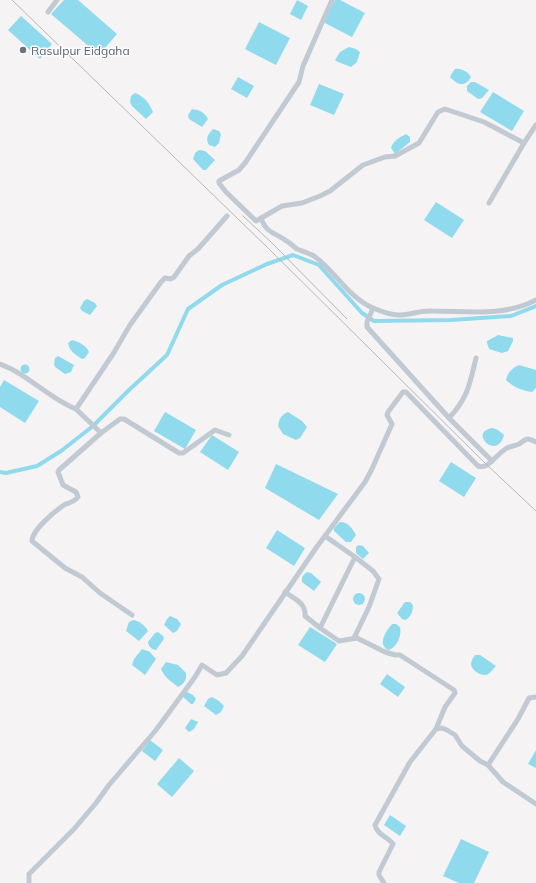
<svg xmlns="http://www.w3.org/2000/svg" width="536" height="883" viewBox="0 0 536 883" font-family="Mulish,sans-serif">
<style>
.water{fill:#90daee}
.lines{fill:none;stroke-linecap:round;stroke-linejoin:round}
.canal{stroke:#90daee;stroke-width:4}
.minor{stroke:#c1cad2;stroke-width:5}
.rail{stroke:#b5b8bd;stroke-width:1}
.worship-dot{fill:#6b7280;stroke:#fff;stroke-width:1.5}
.labels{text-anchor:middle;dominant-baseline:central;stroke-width:3;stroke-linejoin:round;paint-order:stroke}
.worship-label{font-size:12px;fill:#5b616d;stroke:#fff;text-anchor:start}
</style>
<rect width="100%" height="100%" fill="#f5f3f3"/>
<g class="water">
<polygon points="64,0 78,0 117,34 99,55 51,14"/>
<polygon points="297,0 308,6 301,20 290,14"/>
<polygon points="335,0 340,0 365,13 352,37 323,22"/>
<polygon points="21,16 52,44 40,59 8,30"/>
<polygon points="259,22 290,38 276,65 245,49"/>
<polygon points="349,47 356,49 360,52 357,62 351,67 338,62 335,60 340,52"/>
<path d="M455,69c7,-1 13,3 16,8 -6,10 -13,9 -21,0l2,-4z"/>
<polygon points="238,77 254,86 247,98 231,89"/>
<polygon points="471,82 475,82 489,90 482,98 478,99 467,91 467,86"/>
<polygon points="319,84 344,94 334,115 310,105"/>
<polygon points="493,92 524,111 512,131 480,112"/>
<path d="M135,93c10,4 14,10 18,19l-7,7 -14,-13 -2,-4 1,-6z"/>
<path d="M192,109c8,1 12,3 16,10l-6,8 -13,-8 -1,-4z"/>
<path d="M213,129l6,2 2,3 -2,9 -4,4 -6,-2c-4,-6 -1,-11 4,-16z"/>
<path d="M406,134l4,3v5l-15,12 -4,-6c2,-7 9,-11 15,-14z"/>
<polygon points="199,150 205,151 215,160 206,170 203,170 193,159 195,153"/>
<polygon points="436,202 464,220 452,238 424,220"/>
<polygon points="87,299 95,303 97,306 90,315 82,311 80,308 84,301"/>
<polygon points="498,335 513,338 513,341 508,351 502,353 489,349 487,343 487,341"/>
<path d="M72,340c7,2 14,5 17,12l-4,6 -3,1c-6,-4 -13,-8 -14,-16z"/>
<polygon points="58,356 74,365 71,372 65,374 55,367 54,364 55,358"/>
<circle cx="25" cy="369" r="4.5"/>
<path d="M519,365l17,5v18l-4,4c-10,-1 -19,-5 -26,-12 2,-8 6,-12 13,-15z"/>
<polygon points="4,380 39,401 25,423 0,407 0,387"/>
<polygon points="165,412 196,430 185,449 154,431"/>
<path d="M288,412l14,9 5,6 -7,11 -4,2 -13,-6 -5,-8c1,-7 3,-11 10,-14z"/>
<path d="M493,428l5,2 6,5c-7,27 -37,-4 -11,-7z"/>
<polygon points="212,435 239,452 228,470 200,452"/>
<polygon points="451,462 476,478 464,497 439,481"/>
<polygon points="276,464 338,494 319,520 265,488"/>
<path d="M340,522c8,0 12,6 16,13l-5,7h-5l-12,-11v-3z"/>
<polygon points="277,530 305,548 294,566 266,548"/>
<polygon points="359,545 363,546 369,553 363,559 356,553 356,547"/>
<path d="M307,572l4,1 10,9 -7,9 -12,-9c-1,-5 1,-7 5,-10z"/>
<circle cx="359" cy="599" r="6"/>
<path d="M405,602h5l3,3c0,5 -2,13 -8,15l-3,-1 -5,-6z"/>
<polygon points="170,616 177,619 181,624 177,631 173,633 164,625 167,619"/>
<path d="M133,620c6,1 12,5 15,11l-9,10 -13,-10 3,-9z"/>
<path d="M392,624h4l4,3c2,8 -3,21 -12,23 -11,-6 -2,-19 4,-26z"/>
<polygon points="310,627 337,644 325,662 298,645"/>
<path d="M158,632l5,4 1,3 -8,11c-4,0 -8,-4 -8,-8l7,-9z"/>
<polygon points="142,649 150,652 156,659 145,675 132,665 134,659"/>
<path d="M475,655h5l16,11c-3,3 -6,8 -10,9 -5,1 -15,-5 -15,-11 0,-3 2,-6 4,-9z"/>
<path d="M166,662l12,3 8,8c1,7 -2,11 -8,14 -6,-5 -14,-10 -17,-18z"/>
<polygon points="387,674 405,687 398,697 380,684"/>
<polygon points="187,692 193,695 196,699 193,704 191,704 182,696"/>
<polygon points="212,697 219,701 224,706 221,712 216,715 204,706 208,699"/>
<polygon points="191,719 198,722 194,729 189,732 185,728"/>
<polygon points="150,740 163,750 155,761 142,751"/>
<polygon points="536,750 536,768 528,764"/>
<polygon points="179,758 194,771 172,797 157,784"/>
<polygon points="390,815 406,826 400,836 384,825"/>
<polygon points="461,839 489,852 474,883 459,883 443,876"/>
</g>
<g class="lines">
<polyline class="canal" points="0,472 6,473 37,466 61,451 93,426 129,390 167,355 188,309 222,285 267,264 293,255 319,265 362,313 374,321 451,320 511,316 536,306"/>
<g class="minor">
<polyline points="332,0 303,66 299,82 245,163 239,170 219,181 219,183 226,192 256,221 282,206 302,203 320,196 330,191 363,165 385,157 395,156 419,143 438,112 445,109 484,122 524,143 536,125"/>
<polyline points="48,12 57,0"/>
<polyline points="489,203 524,143"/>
<path d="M261,218c5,15 13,14 24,22 4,2 8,6 12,9 5,2 12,4 17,7 21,15 34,41 59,52 7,3 18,7 26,7 11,0 22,-5 33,-4 35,0 72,6 104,-11"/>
<polyline points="373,308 367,322 367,327 449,418"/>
<path d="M476,358c-6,25 -8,40 -27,60l43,43"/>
<path d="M0,364c28,10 48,34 76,45l37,-55 17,-29 31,-43 4,-4 6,1 3,-2 15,-21 9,-7 29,-33"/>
<polyline points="76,409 101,433 120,419 124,419 179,453 183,453 215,430 229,435"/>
<path d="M101,433l-42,37 -1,2 5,13 13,7 2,5c-4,5 -9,6 -14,8 -9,6 -32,25 -32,36l33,27 17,9 18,16 32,22"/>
<polyline points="325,536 355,557 320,628 339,641 357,638 385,652 395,655 400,655 454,690 455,693 445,707 436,729"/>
<path d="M285,592c10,7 21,11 20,24l15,12"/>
<polyline points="354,638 369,607 379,579 373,571 355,557"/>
<polyline points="488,765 518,719 529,698 536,697"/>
<path d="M29,883v-9l45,-45 22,-26 13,-18 47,-55 39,-53 7,-12 15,10 9,-2 16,-17 74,-108 49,-66 6,-11 21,-47 -5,-9 1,-3 15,-20h3l72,74c4,1 6,1 9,-1 7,-5 12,-12 20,-17 4,-2 8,-2 12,-4 8,-5 6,-7 17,-2"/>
<path d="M384,883l-5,-8v-3l14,-28c-5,-7 -16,-9 -18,-19l35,-63 26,-33 6,-1 5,2 8,5 7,11 18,15 8,4 15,17 33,22"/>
</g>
<g class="rail">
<polyline points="12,0 268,248 487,465 536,511"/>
<polyline points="243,216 272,243 347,319"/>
</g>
</g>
<circle class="worship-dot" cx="23" cy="50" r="4"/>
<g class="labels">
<g class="worship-label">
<text x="31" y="50">Rasulpur Eidgaha</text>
</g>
</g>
</svg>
